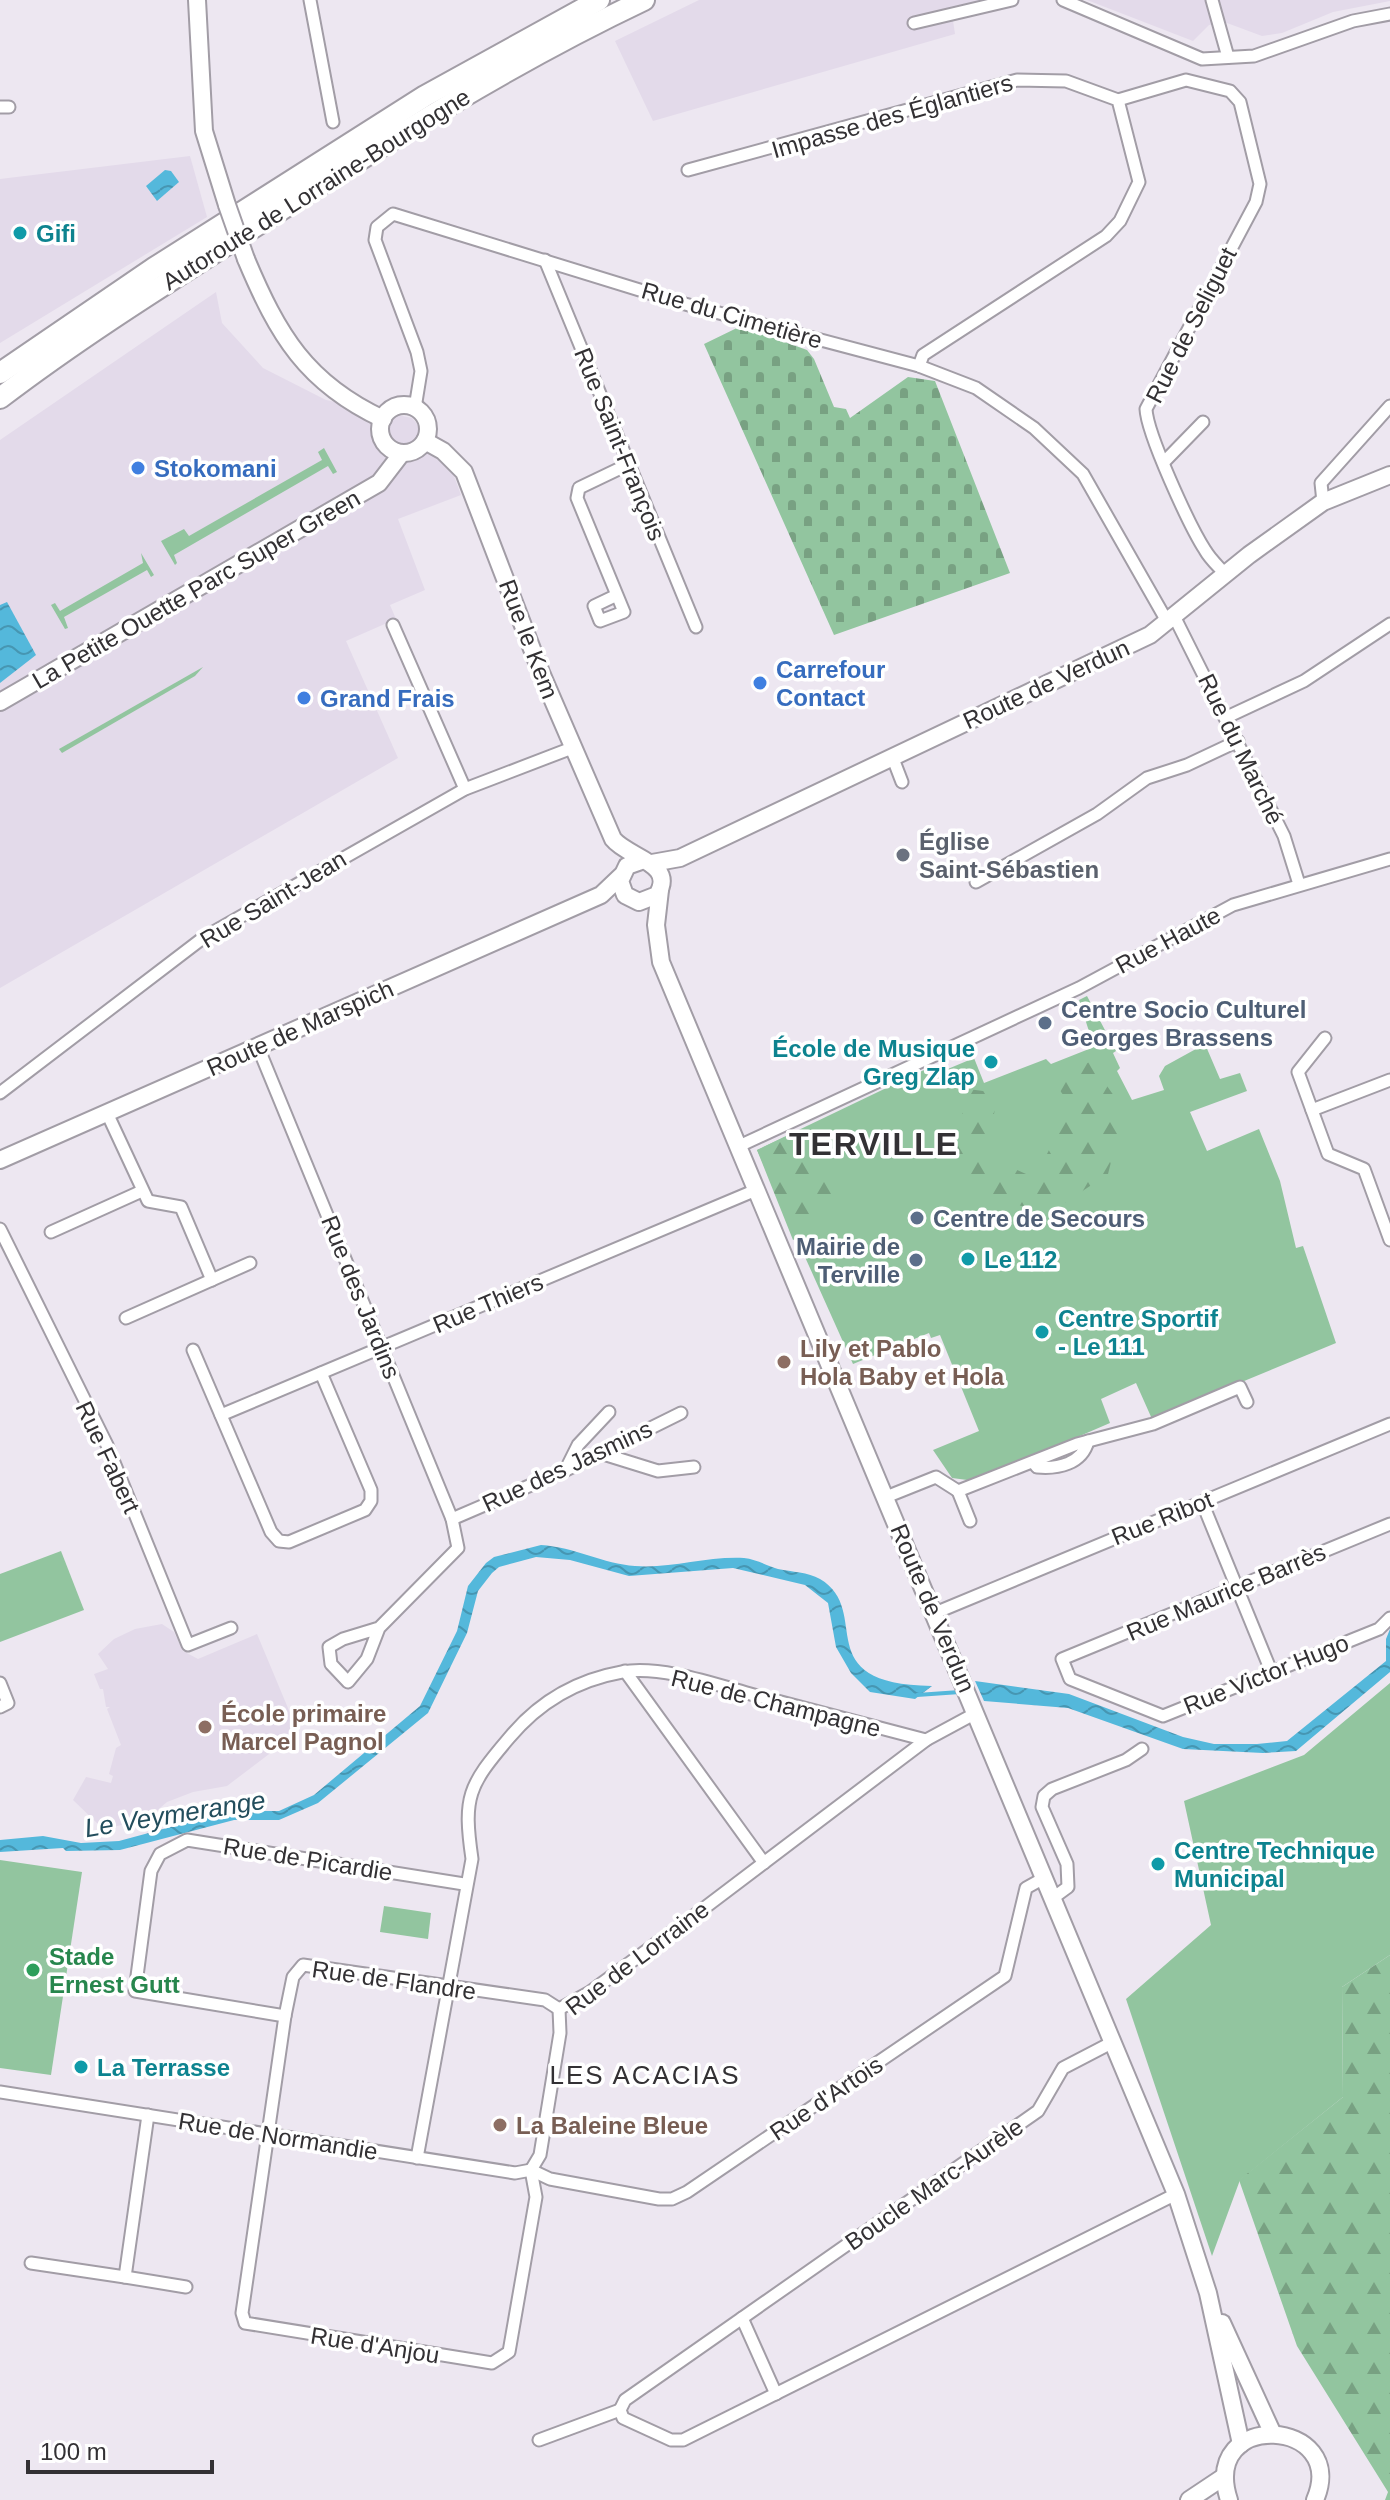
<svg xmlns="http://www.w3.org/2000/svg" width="1390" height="2500" viewBox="0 0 1390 2500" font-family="Helvetica,sans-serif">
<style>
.built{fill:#e3daea}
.green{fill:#92c59f}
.forest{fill:url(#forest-firs)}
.cemetery{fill:url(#cemetery-stones)}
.water{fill:url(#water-waves)}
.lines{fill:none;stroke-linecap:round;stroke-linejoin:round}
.stream{stroke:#54b8db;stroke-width:4}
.street-casing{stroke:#a29da6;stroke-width:15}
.secondary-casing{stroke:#a29da6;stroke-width:20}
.highway-casing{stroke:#a29da6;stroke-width:24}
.street{stroke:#fff;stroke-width:11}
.secondary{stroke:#fff;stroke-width:16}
.highway{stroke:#fff;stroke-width:20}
.secondary-bridge-casing{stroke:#a29da6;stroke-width:20;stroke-linecap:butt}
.secondary-bridge{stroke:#fff;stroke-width:16}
.culture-dot{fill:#0f9aa8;stroke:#fff;stroke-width:3}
.shop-dot{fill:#3f7fe0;stroke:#fff;stroke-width:3}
.worship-dot{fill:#6b7280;stroke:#fff;stroke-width:3}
.service-dot{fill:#5c6f8a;stroke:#fff;stroke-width:3}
.education-dot{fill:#8d6e63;stroke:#fff;stroke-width:3}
.leisure-dot{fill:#2e9e5b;stroke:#fff;stroke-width:3}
.labels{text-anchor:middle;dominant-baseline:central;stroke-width:7;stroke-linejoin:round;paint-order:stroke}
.street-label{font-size:24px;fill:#333134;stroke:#fff}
.culture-label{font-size:24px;font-weight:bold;fill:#0d838f;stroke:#fff;text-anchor:start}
.shop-label{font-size:24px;font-weight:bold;fill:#366cbe;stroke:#fff;text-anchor:start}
.worship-label{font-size:24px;font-weight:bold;fill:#5b616d;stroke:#fff;text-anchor:start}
.service-label{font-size:24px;font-weight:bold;fill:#4e5e75;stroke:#fff;text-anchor:start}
.education-label{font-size:24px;font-weight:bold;fill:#785e54;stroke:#fff;text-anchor:start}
.leisure-label{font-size:24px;font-weight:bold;fill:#27864d;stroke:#fff;text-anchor:start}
.water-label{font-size:26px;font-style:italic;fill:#224d5c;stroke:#fff}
.neighbourhood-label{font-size:26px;letter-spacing:2px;fill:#333134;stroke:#fff}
.district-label{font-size:32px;font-weight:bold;letter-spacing:2px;fill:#333134;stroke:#fff}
</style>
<defs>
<pattern id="forest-firs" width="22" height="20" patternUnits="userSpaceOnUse" patternTransform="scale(2)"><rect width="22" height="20" fill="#92c59f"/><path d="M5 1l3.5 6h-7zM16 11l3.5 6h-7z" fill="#78a182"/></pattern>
<pattern id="cemetery-stones" width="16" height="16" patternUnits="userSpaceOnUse" patternTransform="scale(2)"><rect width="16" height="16" fill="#92c59f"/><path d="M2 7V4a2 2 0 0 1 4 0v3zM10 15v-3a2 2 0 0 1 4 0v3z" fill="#78a182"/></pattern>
<pattern id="water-waves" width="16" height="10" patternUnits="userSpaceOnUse" patternTransform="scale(2)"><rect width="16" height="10" fill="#54b8db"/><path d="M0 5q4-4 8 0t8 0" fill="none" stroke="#4696b2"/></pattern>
</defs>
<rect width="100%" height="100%" fill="#ede7f1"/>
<g class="built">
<polygon points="699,0 982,0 951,7 955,34 653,121 615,41"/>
<polygon points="1087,0 1390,0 1390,1 1333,12 1282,33 1262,36 1227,23 1209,25 1193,41"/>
<polygon points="190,156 207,217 0,343 0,179"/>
<polygon points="216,292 222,323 263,368 326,400 412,418 448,460 461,495 398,519 425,590 390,605 396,619 346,641 398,758 0,988 0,440"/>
<polygon points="162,1624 174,1632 183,1651 198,1659 257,1634 298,1732 227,1786 193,1792 167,1802 147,1819 109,1828 99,1825 73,1800 86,1777 111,1783 113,1776 109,1774 116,1748 121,1745 107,1709 110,1707 106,1707 103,1689 100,1689 94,1674 108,1669 98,1654 114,1639 135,1629"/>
</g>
<g class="green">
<polygon points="324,448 337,472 333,474 328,466 174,555 177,563 175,565 161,541 184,529 189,536 322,460 318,452"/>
<polygon points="141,553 154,575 151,577 147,570 64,617 68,628 65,629 51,605 55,603 60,611 143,563"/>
<polygon points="203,667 195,676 62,753 59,749"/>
<polygon points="1087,996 1116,1051 1113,1053 1120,1068 1117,1071 1132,1100 1164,1090 1159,1076 1165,1066 1205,1044 1220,1079 1240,1073 1247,1091 1190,1112 1207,1151 1259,1129 1280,1181 1296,1248 1303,1246 1336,1343 1152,1419 1136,1383 1101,1399 1110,1423 975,1481 952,1478 933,1450 979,1431 940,1335 931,1338 929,1333 853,1364 757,1150 926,1069 931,1076 974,1058 984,1083 1046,1059 1051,1064 1094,1047 1079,1000"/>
<polygon points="61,1551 84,1610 0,1642 0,1574"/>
<polygon points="1390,1683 1390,1955 1342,1987 1343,2097 1240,2180 1212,2256 1126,1999 1211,1925 1184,1801 1304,1755"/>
<polygon points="0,1860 82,1872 51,2075 0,2068"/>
<polygon points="384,1906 431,1913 428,1939 380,1932"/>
</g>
<g class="forest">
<polygon points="1090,1062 1124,1110 1108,1174 1051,1212 988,1199 952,1160 968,1089 998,1093 986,1156 1035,1178 1071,1106 1049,1075"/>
<polygon points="795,1132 811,1163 861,1192 816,1213 811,1232 793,1240 757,1150"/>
<polygon points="1390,1955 1390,2500 1385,2500 1388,2492 1297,2346 1239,2180 1343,2097 1342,1987"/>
</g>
<polygon class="cemetery" points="741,326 807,350 814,359 834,407 846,409 850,418 908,377 935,381 1010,573 834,635 704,344"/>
<g class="water">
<polygon points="165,170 171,171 179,182 157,201 146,186"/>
<polygon points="7,602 36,655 0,683 0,605"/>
<path d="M541,1545c33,2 63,19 94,21 35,3 72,-10 109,-8 12,1 23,8 34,11 14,3 30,3 42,10 54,32 -14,105 112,107l-17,13 -45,-7 -19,-19 -15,-26 -8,-44 -23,-18 -72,-17 -104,8 -59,-16 -34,-3 -37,10 -7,6 -14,18 -11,42 -39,80 -110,90 -39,17h-45l-114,30 -54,1 -3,-3 -63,4v-12l43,-4 38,7 38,-2 111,-30h49l35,-16 106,-89 37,-75 11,-45 18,-23 8,-6z"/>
<polygon points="1390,1629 1390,1672 1296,1751 1263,1753 1183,1749 1068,1708 984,1701 975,1681 1069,1694 1183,1737 1214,1744 1257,1744 1287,1741 1386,1661 1386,1639"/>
</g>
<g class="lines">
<polyline class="stream" points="917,1695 960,1692"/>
<g class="street-casing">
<g id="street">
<polyline points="310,0 333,122"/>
<polyline points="1063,0 1202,59 1254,56 1353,21 1390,14"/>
<polyline points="1212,0 1228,57"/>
<polyline points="914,23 1012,0"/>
<path d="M1118,100l68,-20 44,11 10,11 20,82 -4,18 -110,207c1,25 44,118 59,141 5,9 14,17 20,24"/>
<polyline points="0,107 9,107"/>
<polyline points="688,170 1017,80 1066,81 1118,100 1139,182 1120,221 1106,236 923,355 919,366"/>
<polyline points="545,260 696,627"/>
<polyline points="415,408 421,371 417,352 375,240 377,227 393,214 685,304 919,366 976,388 1034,428 1083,474 1168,623"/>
<polyline points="1164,462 1203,422"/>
<polyline points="1323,502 1321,483 1390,406"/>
<polyline points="617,595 594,606 600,621 624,612 617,595 577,498 579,488 627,465"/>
<polyline points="1175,618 1284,836 1299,884"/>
<polyline points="393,625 465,789"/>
<polyline points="1227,717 1304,681 1390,624"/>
<polyline points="892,756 902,782"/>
<polyline points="976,882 1097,814 1147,778 1187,765 1238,741"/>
<polyline points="1325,1038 1298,1072 1328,1154 1364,1169 1390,1240"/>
<polyline points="258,1047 452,1519 458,1548 379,1628 367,1659 348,1682 331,1664 329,1647 343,1639 379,1628"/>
<polyline points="0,1093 203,938 465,789 572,748"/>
<polyline points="1312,1110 1390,1080"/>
<polyline points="107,1113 148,1201 181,1207 212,1280"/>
<polyline points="737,1147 1079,988 1233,905 1390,859"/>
<polyline points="0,1229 107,1445 188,1645 231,1628"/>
<polyline points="51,1232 142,1191"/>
<polyline points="126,1318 250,1263"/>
<polyline points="193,1350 271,1532 279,1541 289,1542 365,1510 371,1501 371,1490 321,1373"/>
<polyline points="221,1415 756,1190"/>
<polyline points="600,1453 658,1471 694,1467"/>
<path d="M1033,1462l4,5c21,2 45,-3 51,-26"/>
<polyline points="566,1469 578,1445 609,1412"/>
<polyline points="886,1497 936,1477 958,1491"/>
<polyline points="1202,1502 1271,1671"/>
<polyline points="452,1519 566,1470 681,1413"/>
<polyline points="970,1521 958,1491 1077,1444 1153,1424 1240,1387 1247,1402"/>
<polyline points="1390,1524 1062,1659 1070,1679 1163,1716 1379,1629 1390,1618"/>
<polyline points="935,1613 1390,1424"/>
<polyline points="625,1671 764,1863"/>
<polyline points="0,1683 8,1703 0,1707"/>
<polyline points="1053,1898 1068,1887 1067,1864 1042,1807 1044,1796 1052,1789 1126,1760 1142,1749"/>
<polyline points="559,2009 590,1992 699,1912 926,1740 976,1713"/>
<polyline points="285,2016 135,1991 151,1871 160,1854 187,1840 464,1884"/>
<polyline points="1113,2042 1063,2068 1038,2111 625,2400 620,2410 623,2418 671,2440 683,2440 1176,2194"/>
<polyline points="0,2092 515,2173 531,2170"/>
<path d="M417,2158l55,-299c-9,-62 -4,-73 37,-121 29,-35 68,-58 113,-66 39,-7 95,13 132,23 57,15 114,30 172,45"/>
<polyline points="531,2170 536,2197 509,2352 492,2363 245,2323 242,2313 285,2016 293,1977 303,1965 545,2000 559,2009"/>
<polyline points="531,2170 550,2179 659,2199 672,2199 687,2192 1005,1976 1026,1888 1044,1878"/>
<polyline points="531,2170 540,2155 560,2033 559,2009"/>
<polyline points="31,2263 125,2277 148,2115"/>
<polyline points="125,2277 186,2287"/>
<polyline points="742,2318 776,2394"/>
<polyline points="539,2440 620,2410"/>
</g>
</g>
<g class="secondary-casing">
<g id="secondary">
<polyline points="197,0 204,131 227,205"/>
<path d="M246,259c32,76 60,124 137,160"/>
<circle cx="404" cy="429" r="24"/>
<path d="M425,441l18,10 21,21 78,203 71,164c15,19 64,24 44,56l-18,7 -14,-7 -5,-14 7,-15 17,-6"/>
<polyline points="0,702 379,483 402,453"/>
<polyline points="652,863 680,858 1150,635 1249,555 1323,502 1390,475"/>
<polyline points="660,890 656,925 661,962 1176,2194 1208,2293 1241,2444"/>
<polyline points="0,1160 601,895 621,876"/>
<polyline points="1222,2323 1272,2432"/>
<polyline points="1189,2500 1225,2476"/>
<path d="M1229,2500c-30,-92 121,-82 86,0"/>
</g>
</g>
<g class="highway-casing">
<g id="highway">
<polyline points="0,373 154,268 425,96 599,0"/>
<path d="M0,398c84,-64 173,-119 262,-176 124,-80 249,-159 382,-222"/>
</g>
</g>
<use href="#street" class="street"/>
<use href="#secondary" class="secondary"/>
<use href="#highway" class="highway"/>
<g class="secondary-bridge-casing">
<polyline id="secondary-bridge" points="227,205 246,259"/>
</g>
<use href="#secondary-bridge" class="secondary-bridge"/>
</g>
<g class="culture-dot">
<circle cx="20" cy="233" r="8"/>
<circle cx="991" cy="1062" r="8"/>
<circle cx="968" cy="1259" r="8"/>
<circle cx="1042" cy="1332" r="8"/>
<circle cx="1158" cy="1864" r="8"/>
<circle cx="81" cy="2067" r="8"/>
</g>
<g class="shop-dot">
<circle cx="138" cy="468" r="8"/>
<circle cx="760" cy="683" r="8"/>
<circle cx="304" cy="698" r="8"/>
</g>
<circle class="worship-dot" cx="903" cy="855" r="8"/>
<g class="service-dot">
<circle cx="1045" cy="1023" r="8"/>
<circle cx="917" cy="1218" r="8"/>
<circle cx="916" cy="1260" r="8"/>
</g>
<g class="education-dot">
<circle cx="784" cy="1362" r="8"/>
<circle cx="205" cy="1727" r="8"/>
<circle cx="500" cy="2125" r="8"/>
</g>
<circle class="leisure-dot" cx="33" cy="1970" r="8"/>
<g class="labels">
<g class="street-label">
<text transform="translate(892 116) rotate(-16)">Impasse des Églantiers</text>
<text transform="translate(316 189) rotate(-32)">Autoroute de Lorraine-Bourgogne</text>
<text transform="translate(732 315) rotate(16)">Rue du Cimetière</text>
<text transform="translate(1191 325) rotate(-63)">Rue de Seliguet</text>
<text transform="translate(620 444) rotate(68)">Rue Saint-François</text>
<text transform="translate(196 589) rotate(-30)">La Petite Ouette Parc Super Green</text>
<text transform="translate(529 639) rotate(69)">Rue le Kem</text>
<text transform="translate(1046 684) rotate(-25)">Route de Verdun</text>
<text transform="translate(1241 749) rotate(64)">Rue du Marché</text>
<text transform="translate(273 899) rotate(-31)">Rue Saint-Jean</text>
<text transform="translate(1168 940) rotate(-28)">Rue Haute</text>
<text transform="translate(300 1028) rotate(-24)">Route de Marspich</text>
<text transform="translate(361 1297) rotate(68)">Rue des Jardins</text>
<text transform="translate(488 1303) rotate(-23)">Rue Thiers</text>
<text transform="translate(108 1457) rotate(65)">Rue Fabert</text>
<text transform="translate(567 1466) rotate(-25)">Rue des Jasmins</text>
<text transform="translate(1162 1518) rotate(-22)">Rue Ribot</text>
<text transform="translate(1226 1592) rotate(-23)">Rue Maurice Barrès</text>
<text transform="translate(933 1608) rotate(67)">Route de Verdun</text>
<text transform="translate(1266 1674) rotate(-22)">Rue Victor Hugo</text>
<text transform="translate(776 1703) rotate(14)">Rue de Champagne</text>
<text transform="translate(308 1859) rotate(9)">Rue de Picardie</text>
<text transform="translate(637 1958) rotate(-37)">Rue de Lorraine</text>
<text transform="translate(394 1980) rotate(8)">Rue de Flandre</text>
<text transform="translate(826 2098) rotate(-34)">Rue d'Artois</text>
<text transform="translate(278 2136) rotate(9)">Rue de Normandie</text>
<text transform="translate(934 2184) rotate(-35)">Boucle Marc-Aurèle</text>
<text transform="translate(375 2345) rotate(9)">Rue d'Anjou</text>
</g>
<g class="culture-label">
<text x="36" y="233">Gifi</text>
<text x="975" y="1048" text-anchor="end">École de Musique<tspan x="975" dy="28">Greg Zlap</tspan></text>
<text x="984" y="1259">Le 112</text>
<text x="1058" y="1318">Centre Sportif<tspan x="1058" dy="28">- Le 111</tspan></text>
<text x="1174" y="1850">Centre Technique<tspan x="1174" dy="28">Municipal</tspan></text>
<text x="97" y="2067">La Terrasse</text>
</g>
<g class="shop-label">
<text x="154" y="468">Stokomani</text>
<text x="776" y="669">Carrefour<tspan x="776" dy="28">Contact</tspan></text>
<text x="320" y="698">Grand Frais</text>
</g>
<g class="worship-label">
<text x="919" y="841">Église<tspan x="919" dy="28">Saint-Sébastien</tspan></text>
</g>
<g class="service-label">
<text x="1061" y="1009">Centre Socio Culturel<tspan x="1061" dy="28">Georges Brassens</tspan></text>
<text x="933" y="1218">Centre de Secours</text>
<text x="900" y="1246" text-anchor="end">Mairie de<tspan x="900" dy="28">Terville</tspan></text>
</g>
<g class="education-label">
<text x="800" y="1348">Lily et Pablo<tspan x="800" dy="28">Hola Baby et Hola</tspan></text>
<text x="221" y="1713">École primaire<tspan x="221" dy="28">Marcel Pagnol</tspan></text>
<text x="516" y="2125">La Baleine Bleue</text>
</g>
<g class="leisure-label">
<text x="49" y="1956">Stade<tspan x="49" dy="28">Ernest Gutt</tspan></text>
</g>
<g class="water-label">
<text transform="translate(175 1814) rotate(-9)">Le Veymerange</text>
</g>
<g class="neighbourhood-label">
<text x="645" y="2075">LES ACACIAS</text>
</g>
<g class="district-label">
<text x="874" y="1144">TERVILLE</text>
</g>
</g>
<path d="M28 2460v12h184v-12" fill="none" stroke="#333134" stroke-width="4"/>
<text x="40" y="2460" font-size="24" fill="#333134" stroke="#ffffff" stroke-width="6" paint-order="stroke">100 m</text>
</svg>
